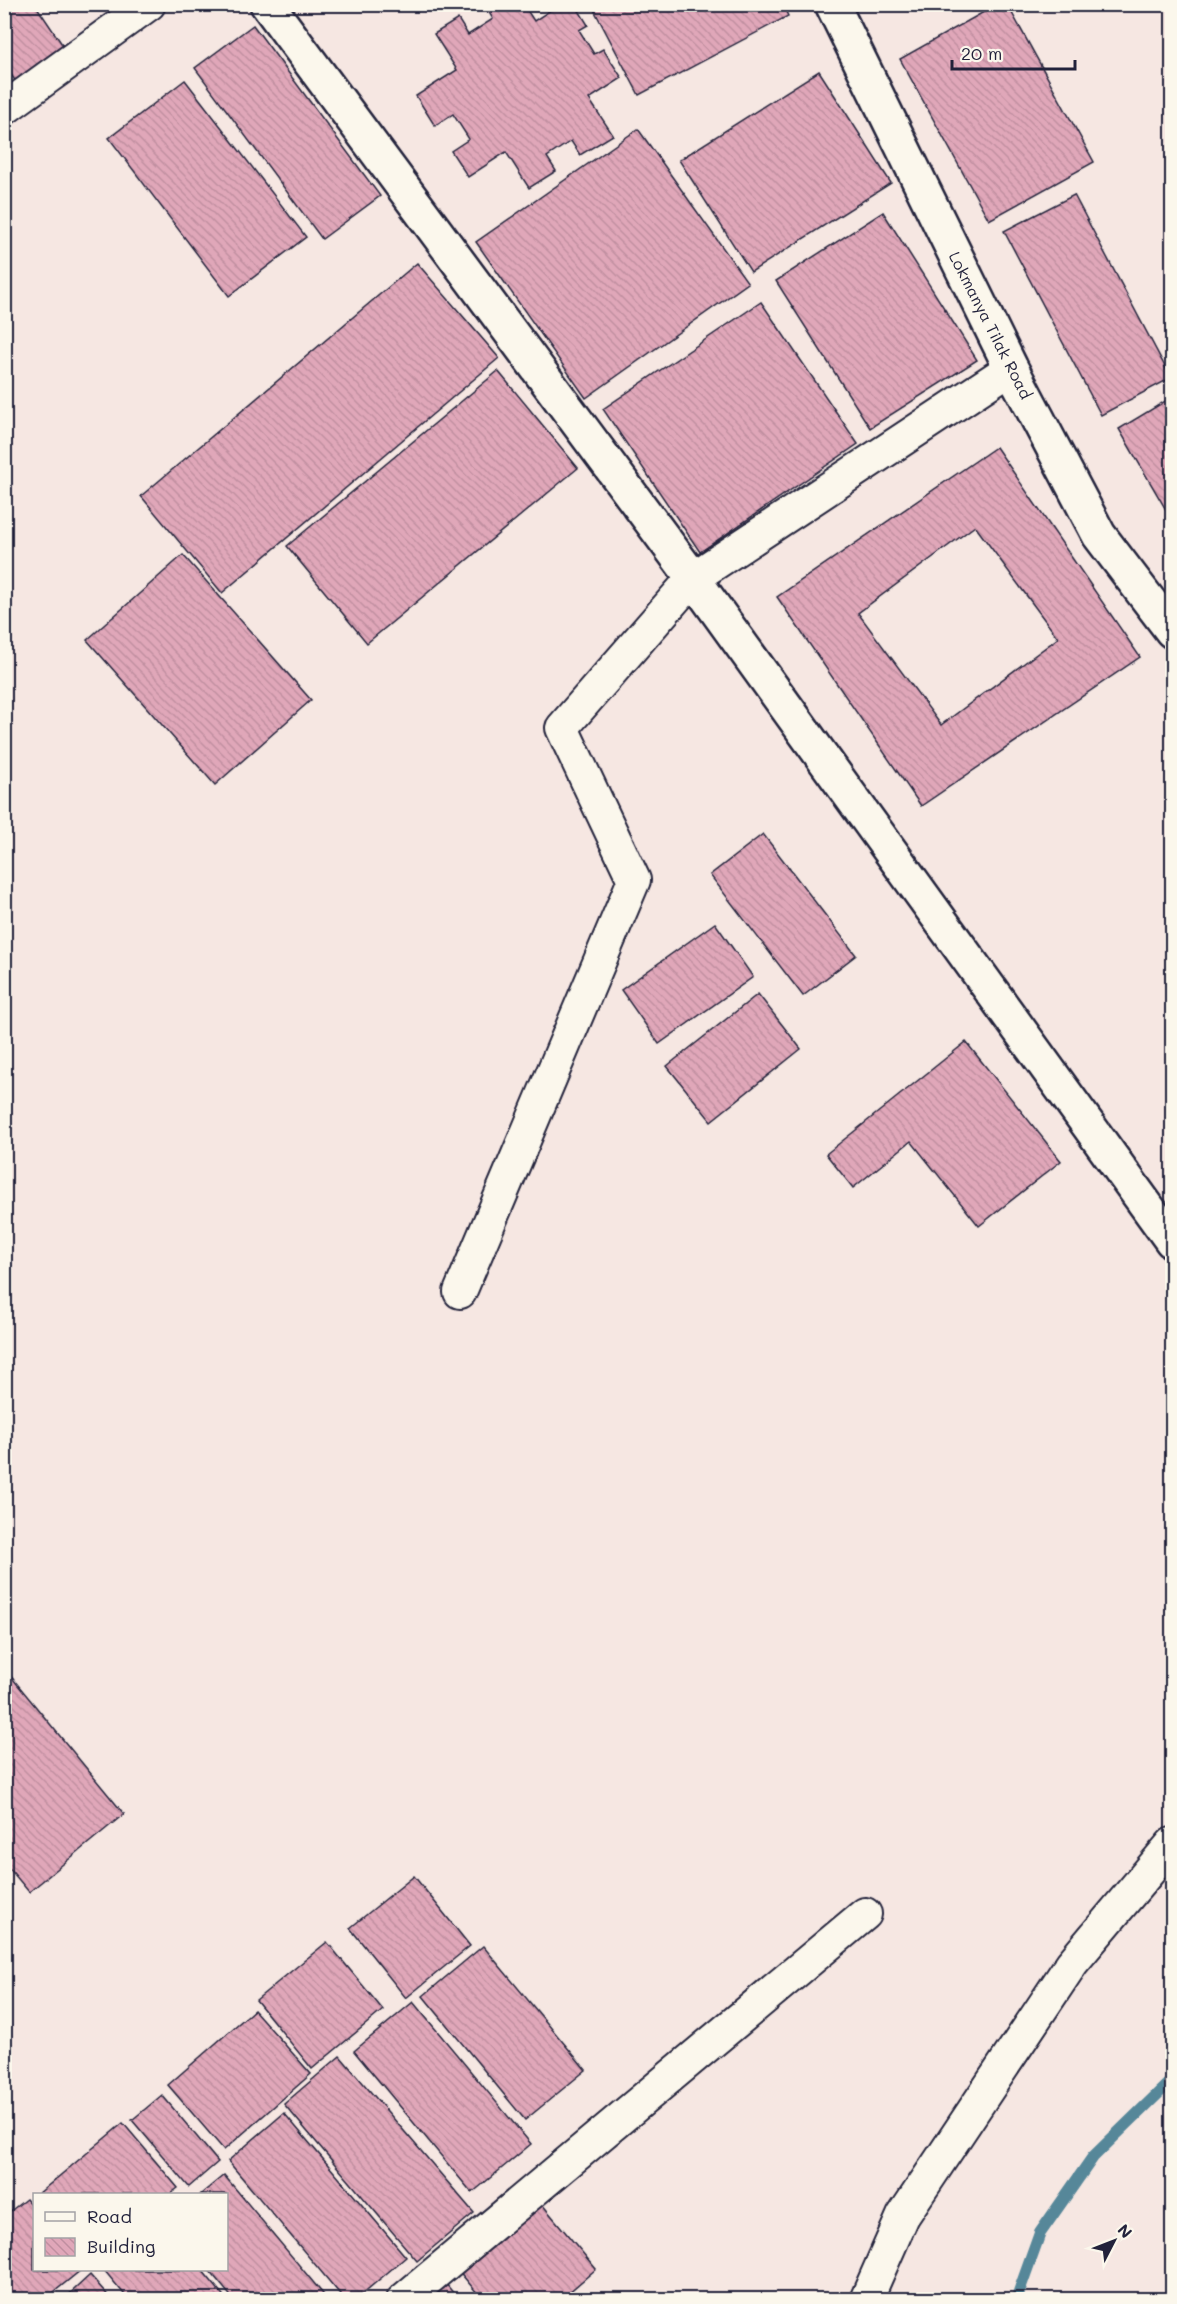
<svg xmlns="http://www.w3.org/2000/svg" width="1177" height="2304" viewBox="0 0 1177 2304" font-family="Mali,sans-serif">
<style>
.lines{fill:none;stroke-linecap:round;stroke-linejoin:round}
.stream{stroke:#578799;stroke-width:12}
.building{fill:url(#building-back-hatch);stroke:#22223b;stroke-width:1.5;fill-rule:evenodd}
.minor-casing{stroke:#22223b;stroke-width:36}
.tertiary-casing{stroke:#22223b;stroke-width:38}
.secondary-casing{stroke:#22223b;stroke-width:38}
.minor{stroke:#fbf7ec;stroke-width:32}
.tertiary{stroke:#fbf7ec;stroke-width:33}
.secondary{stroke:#fbf7ec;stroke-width:33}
.labels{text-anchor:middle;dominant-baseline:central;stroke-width:4.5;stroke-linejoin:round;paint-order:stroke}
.street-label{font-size:16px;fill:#22223b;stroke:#fbf7ec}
</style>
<defs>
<pattern id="building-back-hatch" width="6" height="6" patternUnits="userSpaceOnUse" patternTransform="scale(1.5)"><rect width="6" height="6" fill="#e0a7b9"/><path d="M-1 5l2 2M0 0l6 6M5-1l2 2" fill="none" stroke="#c08fa0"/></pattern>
</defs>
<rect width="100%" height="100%" fill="#f6e7e2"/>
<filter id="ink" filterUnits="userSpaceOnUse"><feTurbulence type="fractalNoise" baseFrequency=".0167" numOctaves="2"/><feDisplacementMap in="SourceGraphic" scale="12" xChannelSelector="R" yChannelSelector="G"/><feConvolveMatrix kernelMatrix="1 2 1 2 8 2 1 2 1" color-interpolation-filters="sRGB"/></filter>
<g filter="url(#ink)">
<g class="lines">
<polyline class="stream" points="1016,2300 1040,2233 1093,2157 1172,2080"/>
</g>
<g class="building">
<polygon points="4,4 35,4 70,56 21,89 4,65"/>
<polygon points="484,4 523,4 534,21 560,4 575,4 588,25 579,30 594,54 603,49 622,78 589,99 613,135 580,155 571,141 547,157 556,171 529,188 506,152 468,177 451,151 469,139 453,114 435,126 416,96 457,70 434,34 458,19 468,35 493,19"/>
<polygon points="591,4 782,4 788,16 639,95"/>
<polygon points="998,4 1007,4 1094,162 989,220 900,59"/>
<polygon points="253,25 380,196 322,239 195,68"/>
<polygon points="819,71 891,183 751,272 679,160"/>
<polygon points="185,80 306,237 229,296 109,138"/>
<polygon points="638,129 748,283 586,398 476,242"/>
<polygon points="1074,195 1171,378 1101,415 1004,231"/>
<polygon points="883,212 977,360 870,428 776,281"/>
<polygon points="417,263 499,358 222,593 141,496"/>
<polygon points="761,302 858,444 700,552 603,409"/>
<polygon points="498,371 578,468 367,643 287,546"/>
<polygon points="1172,397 1172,520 1119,429"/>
<path d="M996,447l144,210 -219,149 -144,-209zM975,526l83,112 -117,87 -83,-112z"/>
<polygon points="183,555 311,700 215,785 87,640"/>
<polygon points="763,834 856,955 803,996 710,875"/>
<polygon points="715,923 753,977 659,1044 621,990"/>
<polygon points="758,994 801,1049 711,1121 667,1066"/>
<polygon points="966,1042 1061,1161 979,1226 911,1141 853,1188 826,1154"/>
<polygon points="4,1668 124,1814 29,1892 4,1862"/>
<polygon points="414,1876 470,1946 406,1998 350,1928"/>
<polygon points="327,1942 383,2010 312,2069 256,2000"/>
<polygon points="483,1946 586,2070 525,2120 423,1996"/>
<polygon points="413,2002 531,2144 472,2193 354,2051"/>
<polygon points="254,2010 311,2074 224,2150 168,2085"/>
<polygon points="340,2056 474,2213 417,2261 284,2104"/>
<polygon points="162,2095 218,2162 189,2187 132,2120"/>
<polygon points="284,2113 406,2257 355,2300 345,2300 228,2161"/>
<polygon points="123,2123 178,2188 170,2194 38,2194"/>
<polygon points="224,2175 328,2300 234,2300 209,2270 226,2270 226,2194 201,2194"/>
<polygon points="26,2199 34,2209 34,2270 81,2270 44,2300 4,2300 4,2216"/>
<polygon points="541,2203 596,2269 560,2300 483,2300 458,2270"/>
<polygon points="104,2270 202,2270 227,2300 129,2300"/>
<polygon points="90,2275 112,2300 63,2300"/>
<polygon points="446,2284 459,2300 428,2300"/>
</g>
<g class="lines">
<g class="minor-casing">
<g id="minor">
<polyline points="4,109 149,4"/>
<polyline points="460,1292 634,880 562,728 693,578 1011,368"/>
<polyline points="403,2300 865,1914"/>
<polyline points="866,2300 903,2216 1072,1963 1172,1844"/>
</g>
</g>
<g class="tertiary-casing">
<polyline id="tertiary" points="267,4 693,578 1172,1241"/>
</g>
<g class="secondary-casing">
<polyline id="secondary" points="832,4 1011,368 1099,535 1172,631"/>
</g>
<use href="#minor" class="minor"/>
<use href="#tertiary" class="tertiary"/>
<use href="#secondary" class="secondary"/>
</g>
</g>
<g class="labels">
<g class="street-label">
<text transform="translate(991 325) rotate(63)">Lokmanya Tilak Road</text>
</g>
</g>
<rect width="1177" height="2304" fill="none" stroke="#fbf7ec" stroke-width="24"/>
<rect x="12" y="12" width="1153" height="2280" fill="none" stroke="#22223b" stroke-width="2" filter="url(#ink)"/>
<rect x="33" y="2193" width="195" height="78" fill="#fbf7ec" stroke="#a4a2a5" stroke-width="1.5"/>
<rect x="45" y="2212" width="30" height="9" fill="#fbf7ec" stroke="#a4a2a5" stroke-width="1.5"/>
<text x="87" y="2223" font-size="18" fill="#22223b">Road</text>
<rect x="45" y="2238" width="30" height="18" fill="url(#building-back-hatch)" stroke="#a4a2a5" stroke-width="1.5"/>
<text x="87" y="2253" font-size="18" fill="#22223b">Building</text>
<g transform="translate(1114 2241) rotate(48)" stroke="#fbf7ec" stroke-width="4.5" paint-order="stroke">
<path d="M0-4.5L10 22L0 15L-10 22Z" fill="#22223b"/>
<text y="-9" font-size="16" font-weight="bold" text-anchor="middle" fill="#22223b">N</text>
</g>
<path d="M952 60v9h123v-9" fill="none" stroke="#22223b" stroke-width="3"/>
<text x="961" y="60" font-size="18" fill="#22223b" stroke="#fbf7ec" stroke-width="4.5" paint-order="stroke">20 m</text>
</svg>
